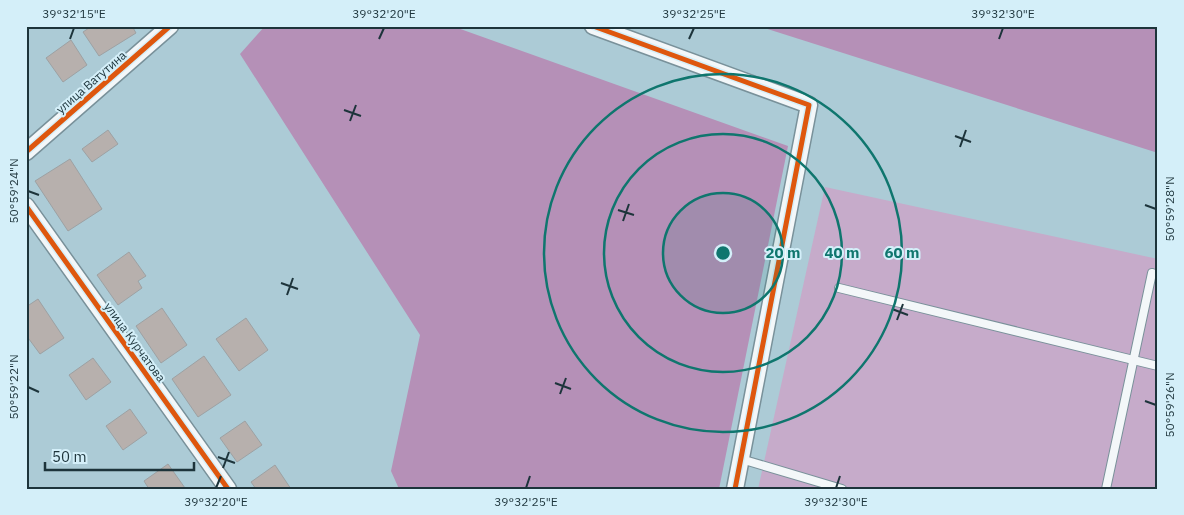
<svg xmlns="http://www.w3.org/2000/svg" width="1184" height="515" viewBox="0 0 1184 515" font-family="'IBM Plex Sans',sans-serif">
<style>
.green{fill:#c6abca}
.forest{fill:#b590b7}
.building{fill:#b7b0ad;stroke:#9da1a3}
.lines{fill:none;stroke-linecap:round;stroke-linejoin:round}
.service-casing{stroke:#79919a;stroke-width:10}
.minor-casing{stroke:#79919a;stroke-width:19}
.service{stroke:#f3f7f9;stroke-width:8}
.minor{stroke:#f3f7f9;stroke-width:16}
.cycleway-casing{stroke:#d4eff9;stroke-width:8}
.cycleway{stroke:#de570e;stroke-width:5}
.ticks{fill:none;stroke:#1d343b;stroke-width:2}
.ring{fill:none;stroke:#0f766e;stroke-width:2.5}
.labels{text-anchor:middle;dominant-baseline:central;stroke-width:4;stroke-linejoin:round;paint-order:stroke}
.street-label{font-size:12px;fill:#1d343b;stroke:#d4eff9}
.centre{fill:#0f766e;stroke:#d4eff9;stroke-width:2.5}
.ring-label{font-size:15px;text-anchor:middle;font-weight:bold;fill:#0f766e;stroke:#d4eff9;stroke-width:4;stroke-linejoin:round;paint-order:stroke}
.neatline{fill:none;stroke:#1d343b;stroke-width:2}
.ticks-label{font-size:12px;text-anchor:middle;fill:#1d343b}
</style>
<rect width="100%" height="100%" fill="#accbd6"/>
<polygon class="green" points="825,187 1158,259 1158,489 758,489"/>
<g class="forest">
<polygon points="265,26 452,26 788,146 719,489 399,489 391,471 420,335 240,54"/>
<polygon points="758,26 1158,26 1158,153"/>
</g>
<g class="building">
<polygon points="92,26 132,26 136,33 99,56 83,32"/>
<polygon points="71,40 87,65 63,82 46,58"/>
<polygon points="108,130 118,144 92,162 82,149"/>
<polygon points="70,159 102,209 68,231 35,181"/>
<polygon points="129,252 146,276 138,281 142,288 118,305 97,275"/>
<polygon points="38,299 64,338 40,354 26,335 26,307"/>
<polygon points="162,308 187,345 161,363 136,326"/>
<polygon points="246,318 268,350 239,371 216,339"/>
<polygon points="204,356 231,395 198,417 172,379"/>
<polygon points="93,358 111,382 86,400 69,375"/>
<polygon points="130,409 147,433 123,450 106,426"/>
<polygon points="245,421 262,445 237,462 220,438"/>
<polygon points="168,464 185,488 149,489 144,481"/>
<polygon points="275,465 291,489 256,489 251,482"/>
</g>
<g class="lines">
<g class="service-casing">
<g id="service">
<polyline points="839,288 1158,366"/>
<polyline points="741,459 842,489"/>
<polyline points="1106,489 1152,273"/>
</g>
</g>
<g class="minor-casing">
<g id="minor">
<polyline points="593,26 809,105 735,489"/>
<polyline points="26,152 170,26"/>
<polyline points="26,206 228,489"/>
</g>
</g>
<use href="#service" class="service"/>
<use href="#minor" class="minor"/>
<g class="cycleway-casing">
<g id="cycleway">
<polyline points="593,26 809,105 735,489"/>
<polyline points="26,152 170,26"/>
<polyline points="26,206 228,489"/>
</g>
</g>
<use href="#cycleway" class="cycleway"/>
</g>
<path class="ticks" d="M70,39l4,-11M379,39l5,-11M689,39l5,-11M999,39l4,-11M344,110l17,6M350,121l6,-16M955,136l16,6M960,147l6,-17M28,191l11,4M1145,205l11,4M618,210l16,5M623,221l6,-17M281,283l17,6M287,295l6,-17M892,309l16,6M897,320l6,-16M555,383l16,6M28,387l11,5M560,394l6,-16M1145,401l11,4M218,457l17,6M223,468l6,-16M216,488l5,-12M526,488l4,-12M836,488l4,-12"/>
<circle cx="723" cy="253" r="60" fill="#0f766e" fill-opacity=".12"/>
<g class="ring">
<circle cx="723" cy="253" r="60"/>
<circle cx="723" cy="253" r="119"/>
<circle cx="723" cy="253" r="179"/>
</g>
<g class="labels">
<g class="street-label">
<text transform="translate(91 82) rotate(-41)">улица Ватутина</text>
<text transform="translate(135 342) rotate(54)">улица Курчатова</text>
</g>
</g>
<circle cx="723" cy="253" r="8" class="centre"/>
<g class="ring-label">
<text x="783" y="258">20 m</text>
<text x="842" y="258">40 m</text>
<text x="902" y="258">60 m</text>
</g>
<rect width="1184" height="515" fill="none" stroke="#d4eff9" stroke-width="55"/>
<path d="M45 462v8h149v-8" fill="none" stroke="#1d343b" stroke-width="2.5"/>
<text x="52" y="462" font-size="15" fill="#1d343b" stroke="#d4eff9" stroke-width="4" paint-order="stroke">50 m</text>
<rect x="28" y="28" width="1128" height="460" class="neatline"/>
<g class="ticks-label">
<text x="74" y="18">39°32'15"E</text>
<text x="384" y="18">39°32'20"E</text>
<text x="694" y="18">39°32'25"E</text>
<text x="1003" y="18">39°32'30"E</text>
<text transform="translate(14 191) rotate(-90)" y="4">50°59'24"N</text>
<text transform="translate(1170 209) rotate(-90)" y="4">50°59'28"N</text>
<text transform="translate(14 387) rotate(-90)" y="4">50°59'22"N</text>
<text transform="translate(1170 405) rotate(-90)" y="4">50°59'26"N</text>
<text x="216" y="506">39°32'20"E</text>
<text x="526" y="506">39°32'25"E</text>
<text x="836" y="506">39°32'30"E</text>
</g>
</svg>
